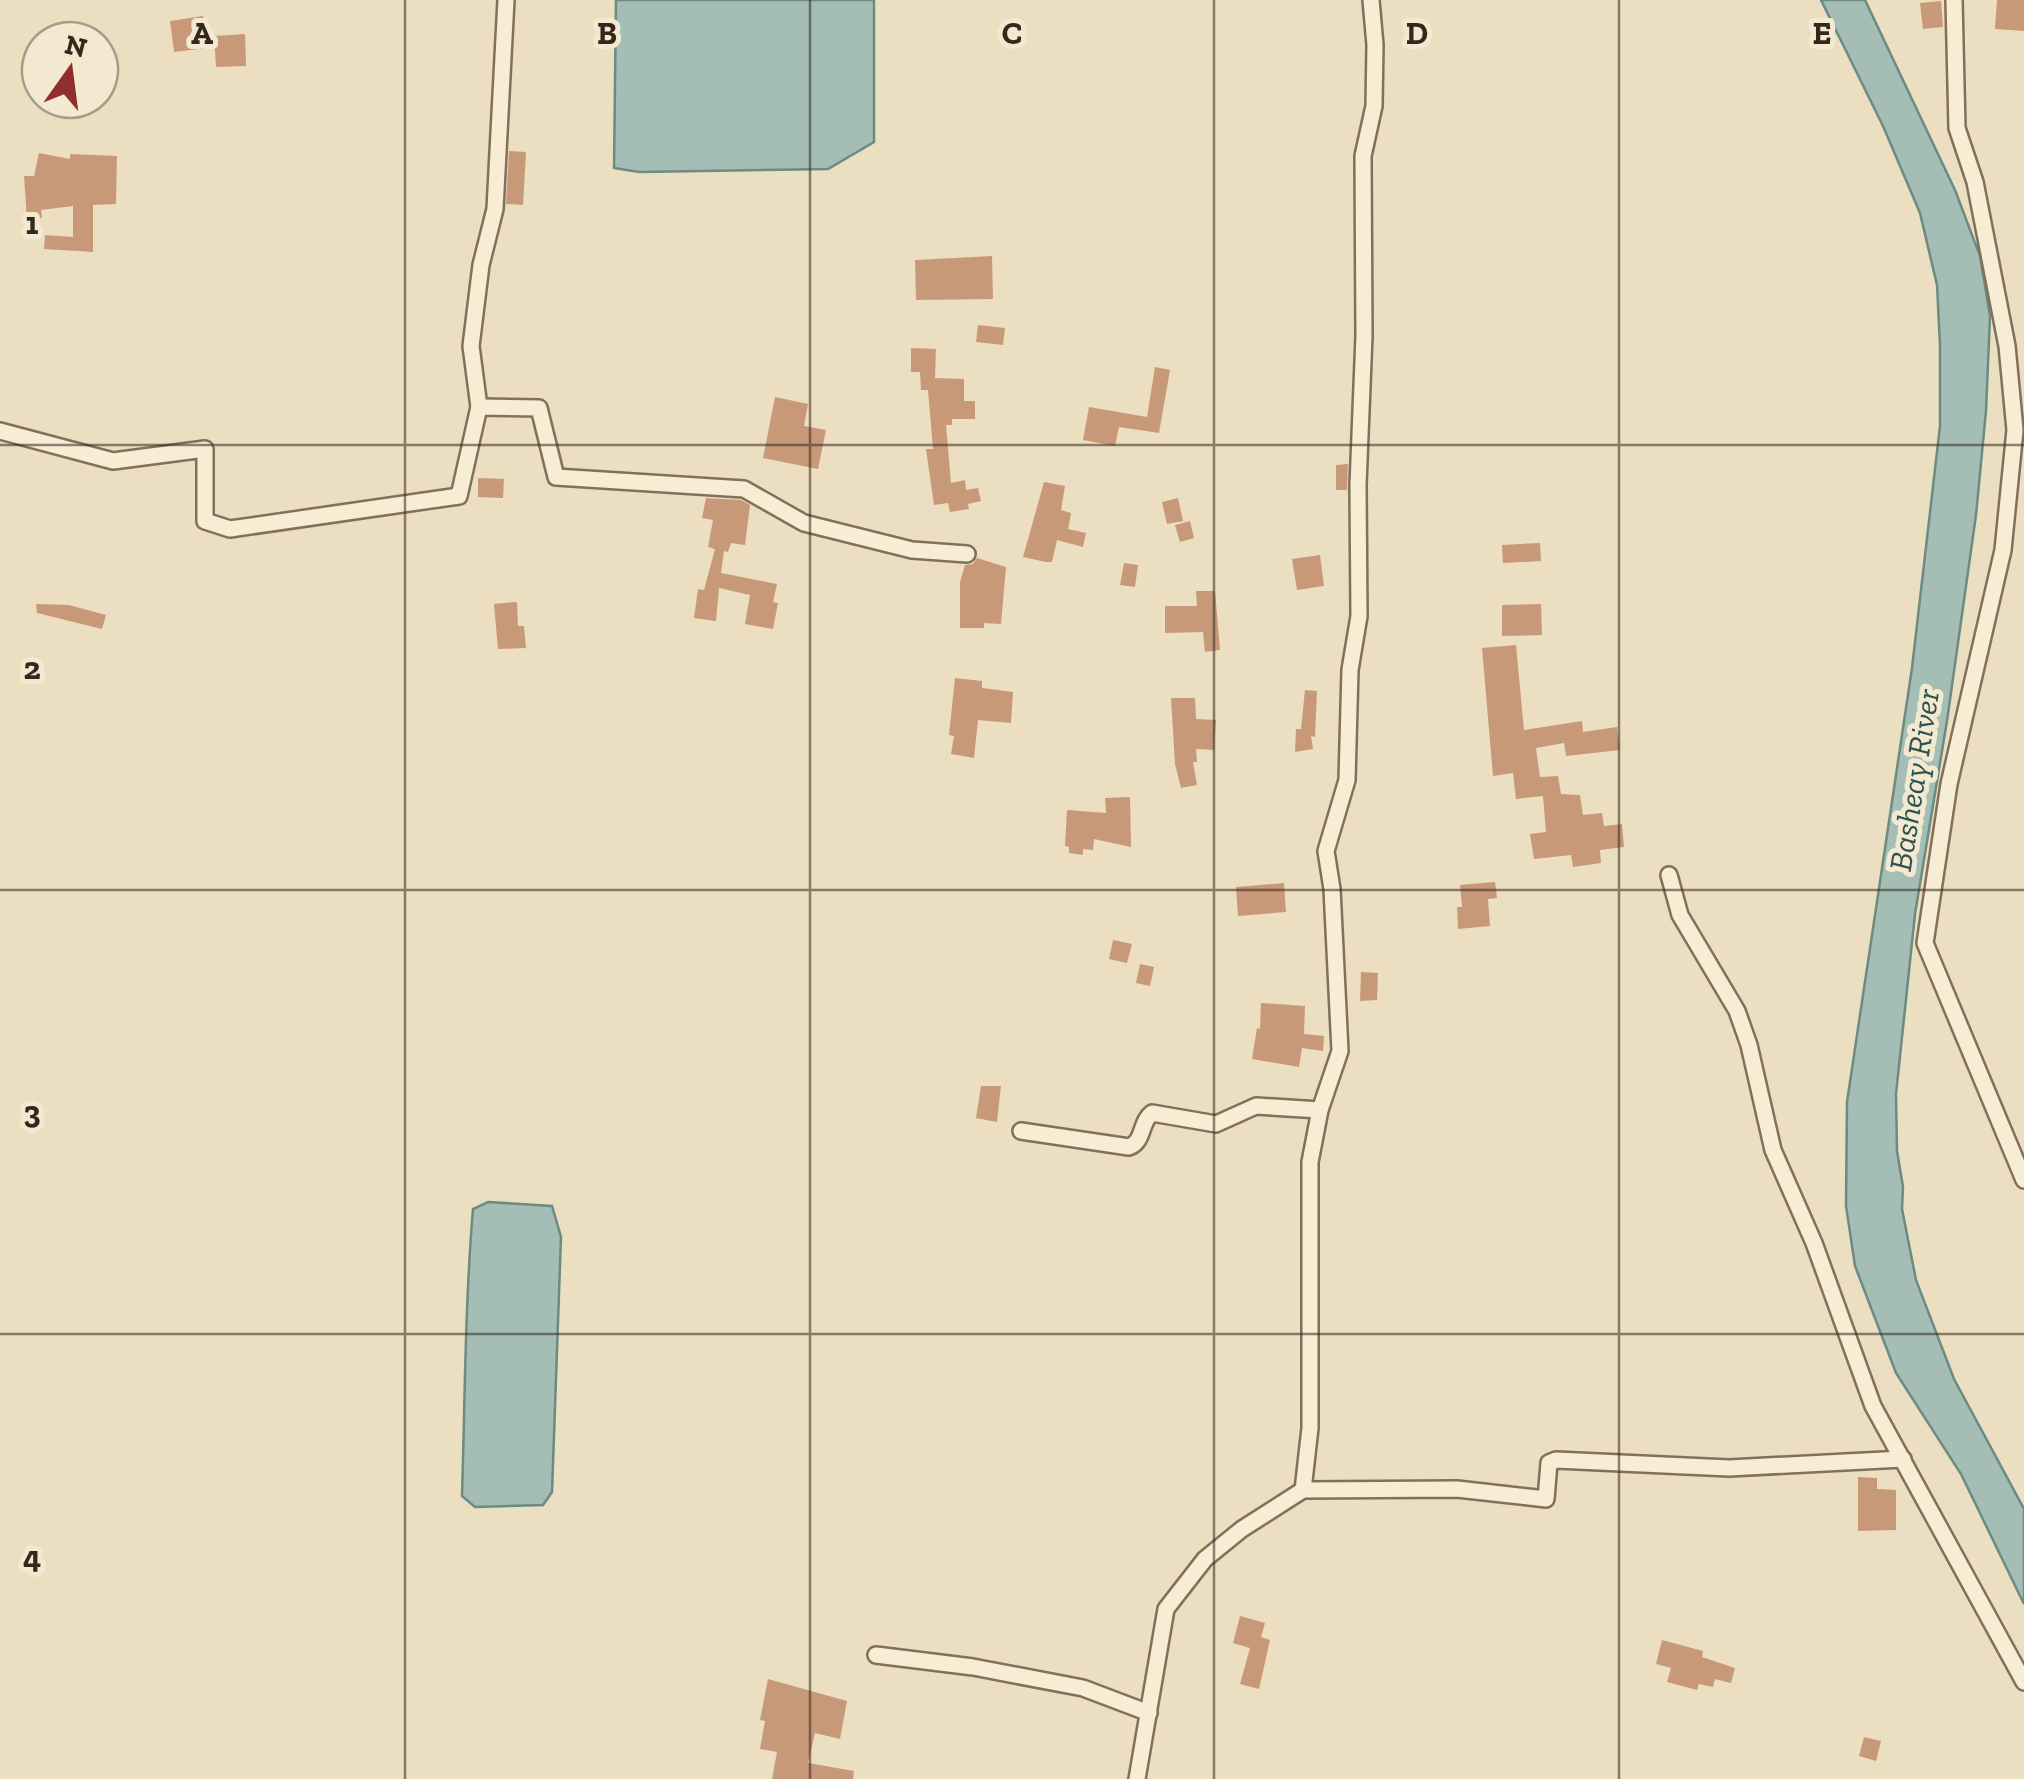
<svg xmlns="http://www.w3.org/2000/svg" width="2024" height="1779" viewBox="0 0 2024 1779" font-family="'Zilla Slab',serif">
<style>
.water{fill:#a4beb6;stroke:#6b8b83;stroke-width:2.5}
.building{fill:#c89979}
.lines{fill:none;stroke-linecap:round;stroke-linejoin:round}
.minor-casing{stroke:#84705a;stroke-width:20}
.minor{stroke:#f7ecd4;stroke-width:15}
.grid{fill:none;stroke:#34281d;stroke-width:2.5;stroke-opacity:0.55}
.labels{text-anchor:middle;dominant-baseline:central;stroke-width:10;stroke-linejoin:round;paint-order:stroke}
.water-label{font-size:32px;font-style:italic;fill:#2d5351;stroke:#f3e9d0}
.grid-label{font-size:32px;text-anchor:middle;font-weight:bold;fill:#34281d;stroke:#f3e9d0;stroke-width:10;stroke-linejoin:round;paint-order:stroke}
</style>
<rect width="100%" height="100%" fill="#ebdec1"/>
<g class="water">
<polygon points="616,0 874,0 874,142 828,169 639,172 614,168"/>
<polygon points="1821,0 1865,0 1955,190 1980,256 1990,316 1986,411 1976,515 1947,721 1915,914 1896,1094 1897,1151 1903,1187 1902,1209 1916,1280 1954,1379 2024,1509 2024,1604 1961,1474 1896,1373 1855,1266 1846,1206 1847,1102 1912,668 1940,426 1940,345 1937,285 1920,213 1883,126"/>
<path d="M488,1202l64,4 9,31 -9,255 -9,13 -68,2 -13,-11c3,-96 3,-192 11,-287z"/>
</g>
<g class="building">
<polygon points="1997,0 2024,0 2024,31 1995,29"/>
<polygon points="1941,1 1943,27 1923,29 1920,3"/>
<polygon points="203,16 207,48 174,52 170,21"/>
<polygon points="245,34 246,66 216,67 214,36"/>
<polygon points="509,151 526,152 523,205 506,204"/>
<polygon points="39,153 70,159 70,154 117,156 116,204 93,205 93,252 44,249 45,235 73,237 73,206 41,210 42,218 27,219 24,176 34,176"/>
<polygon points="992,256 993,299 916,300 915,260"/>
<polygon points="978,325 1005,328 1003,345 976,342"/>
<polygon points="911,348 936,349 935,378 964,379 964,401 975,401 975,419 952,419 952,425 946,425 951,483 965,480 966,490 978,488 981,501 968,504 969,509 950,512 948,503 934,505 926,449 933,449 928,390 921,390 920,372 911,372"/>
<polygon points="1155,367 1170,370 1159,433 1119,427 1115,446 1083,440 1089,407 1147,417"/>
<polygon points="775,397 808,404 804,426 826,430 818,469 763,458"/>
<polygon points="1348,464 1347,490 1336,490 1336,465"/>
<polygon points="478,478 504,479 503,498 478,497"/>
<polygon points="1044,482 1065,486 1061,510 1071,513 1068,529 1086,533 1083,547 1057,540 1052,562 1046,562 1023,557"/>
<polygon points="706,498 741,500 750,505 745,545 731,543 728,552 724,551 721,573 777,584 773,602 778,603 773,629 745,624 750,595 719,588 716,621 694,618 698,589 704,590 715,549 708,547 713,520 702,518"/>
<polygon points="1178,498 1183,521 1167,524 1162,502"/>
<polygon points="1190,521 1194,538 1180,542 1175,525"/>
<polygon points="1540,543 1541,561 1503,563 1502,545"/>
<polygon points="1320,555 1324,586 1297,590 1292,559"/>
<polygon points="977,558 1006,567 1001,624 984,623 984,628 960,628 960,582 965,565 973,564"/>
<polygon points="1124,563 1138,565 1135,587 1120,585"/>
<polygon points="1196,591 1215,591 1220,650 1205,652 1203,632 1165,633 1165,606 1197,606"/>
<polygon points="517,602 518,626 524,626 526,648 498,649 494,604"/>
<polygon points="36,604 69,605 106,615 102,629 37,613"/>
<polygon points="1541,604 1542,635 1502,636 1502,605"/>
<polygon points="1516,645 1524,730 1582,721 1583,732 1617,727 1620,750 1566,756 1564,743 1536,748 1540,777 1558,776 1561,794 1580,795 1583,815 1602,813 1604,826 1622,824 1624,847 1600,850 1601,863 1573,867 1571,855 1534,859 1530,834 1546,832 1543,796 1516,799 1513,773 1493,776 1482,648"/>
<polygon points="955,678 982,681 982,688 1013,692 1011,723 978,720 974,758 951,754 954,736 949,735"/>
<polygon points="1305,690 1317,691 1315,737 1311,736 1313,749 1295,752 1296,729 1301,729"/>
<polygon points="1171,698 1195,698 1196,719 1216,720 1214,750 1196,749 1197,762 1193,762 1197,785 1181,788 1175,764"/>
<polygon points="1130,797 1131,847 1094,839 1093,850 1083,849 1083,855 1069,853 1069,847 1065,846 1067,810 1106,813 1105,798"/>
<polygon points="1495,882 1497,898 1488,899 1490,926 1458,929 1457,907 1462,907 1460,885"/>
<polygon points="1284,883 1286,912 1238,916 1236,887"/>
<polygon points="1113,940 1132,944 1127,963 1109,959"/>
<polygon points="1140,964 1154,967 1150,986 1136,983"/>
<polygon points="1361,972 1378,973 1377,1000 1360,1001"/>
<polygon points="1261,1003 1305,1006 1304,1034 1324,1036 1323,1051 1302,1048 1299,1067 1252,1059 1257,1028 1260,1029"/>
<polygon points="981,1086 1001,1086 997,1122 976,1118"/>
<polygon points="1858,1477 1877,1478 1877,1489 1896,1490 1896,1530 1858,1531"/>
<polygon points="1240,1616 1265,1623 1261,1637 1270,1640 1259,1689 1240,1684 1250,1648 1233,1643"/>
<polygon points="1662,1640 1703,1651 1702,1657 1735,1668 1731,1683 1715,1679 1713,1687 1699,1684 1697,1690 1667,1682 1671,1668 1656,1664"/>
<polygon points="768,1679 847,1701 840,1739 815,1733 808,1763 854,1771 853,1779 772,1779 777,1752 760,1749 765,1721 760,1720"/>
<polygon points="1864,1737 1881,1741 1876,1761 1859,1756"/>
</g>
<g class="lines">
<g class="minor-casing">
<g id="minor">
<polyline points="1371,0 1375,45 1374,106 1363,156 1364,336 1358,485 1359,616 1350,670 1347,780 1326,851 1332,889 1340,1051 1320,1110 1310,1162 1310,1428 1303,1490 1457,1489 1546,1499 1549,1463 1556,1460 1729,1468 1903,1459"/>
<polyline points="1954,0 1957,128 1975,182 2007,346 2015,430 2003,550 1949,784 1925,943 2024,1180"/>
<polyline points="479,407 471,346 481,265 495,209 506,0"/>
<polyline points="0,431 113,461 205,449 205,521 230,529 459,496 479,407 539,408 556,477 744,489 804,523 912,550 967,554"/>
<polyline points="1669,875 1680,915 1737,1011 1749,1045 1773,1150 1814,1243 1873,1406 2024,1682"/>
<path d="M1021,1131l108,16c15,-5 11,-25 23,-34l64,11 40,-18 64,4"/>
<polyline points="876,1655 973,1667 1083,1688 1149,1713"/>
<polyline points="1137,1779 1166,1609 1205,1559 1242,1529 1303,1490"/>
</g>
</g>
<use href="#minor" class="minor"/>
</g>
<path class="grid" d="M405,0v1779M810,0v1779M1214,0v1779M1619,0v1779M0,445h2024M0,890h2024M0,1334h2024"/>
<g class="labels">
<g class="water-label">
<text transform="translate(1914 780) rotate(-81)">Basheay River</text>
</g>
</g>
<g class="grid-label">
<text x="202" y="44">A</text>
<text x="607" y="44">B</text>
<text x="1012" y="44">C</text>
<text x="1417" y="44">D</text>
<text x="1822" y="44">E</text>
<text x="32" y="234">1</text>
<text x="32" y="679">2</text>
<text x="32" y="1123">3</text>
<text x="32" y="1568">4</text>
</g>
<g transform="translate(70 70) rotate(14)"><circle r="48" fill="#f3e9d0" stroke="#a79c88" stroke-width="2.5"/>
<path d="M0-8L18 38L0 25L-18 38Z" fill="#902d2e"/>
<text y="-15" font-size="28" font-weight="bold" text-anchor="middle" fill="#34281d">N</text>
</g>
</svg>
